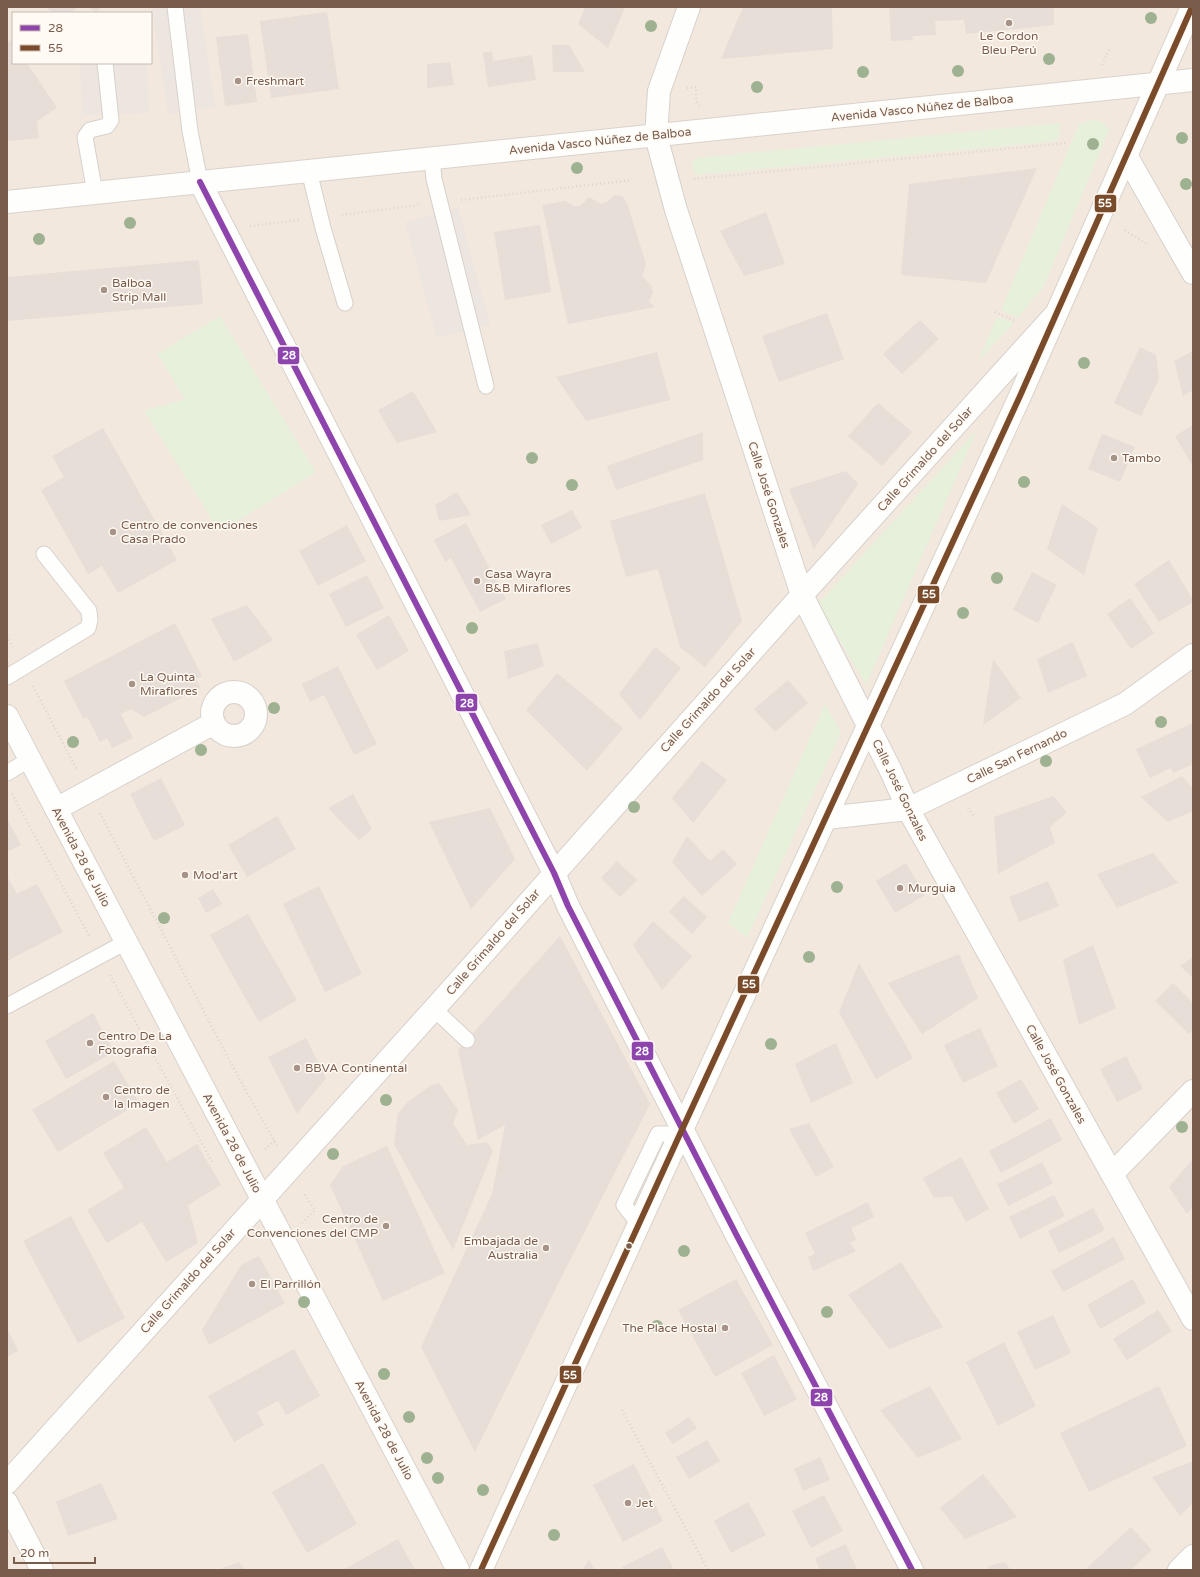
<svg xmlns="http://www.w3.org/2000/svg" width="1200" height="1577" viewBox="0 0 1200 1577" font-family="'Varela Round',sans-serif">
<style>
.residential{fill:#f2e8de;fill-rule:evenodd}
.industrial{fill:#ede5e0}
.green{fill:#e7f0db}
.building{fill:#e6ded7}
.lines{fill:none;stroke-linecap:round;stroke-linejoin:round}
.lane-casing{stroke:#d7d1cb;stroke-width:17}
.street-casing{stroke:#d7d1cb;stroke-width:24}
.secondary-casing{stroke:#d9d2cb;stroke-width:24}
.path{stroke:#dcd5d0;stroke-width:2.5;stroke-dasharray:1 3;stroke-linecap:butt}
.lane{stroke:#fefefd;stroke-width:15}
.street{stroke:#fefefd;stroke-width:22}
.secondary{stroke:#fefefd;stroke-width:22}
.bus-1-casing{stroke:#fffaf3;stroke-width:9}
.bus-2-casing{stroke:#fffaf3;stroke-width:9}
.bus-1{stroke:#8e44ad;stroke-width:6}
.bus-2{stroke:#7a4b2a;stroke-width:6}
.tree{fill:#9eb190}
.poi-dot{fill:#a69286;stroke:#fffaf3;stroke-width:1.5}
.bus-dot{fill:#7a5c4d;stroke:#fffaf3;stroke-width:1.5}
.labels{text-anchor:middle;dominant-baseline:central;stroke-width:3;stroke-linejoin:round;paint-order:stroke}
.poi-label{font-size:12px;fill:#7a5c4d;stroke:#fffaf3;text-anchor:start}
.street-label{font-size:12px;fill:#7a5c4d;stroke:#fffaf3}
.line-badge{stroke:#fffaf3;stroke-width:1.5}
.badge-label{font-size:11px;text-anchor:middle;font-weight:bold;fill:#fff}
</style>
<rect width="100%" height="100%" fill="#f9f5f0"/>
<path class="residential" d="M7,7h1186v1563h-1186zM13,13h138v50h-138z"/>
<g class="industrial">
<polygon points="152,7 200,7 215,107 168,114"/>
<polygon points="80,63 147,63 149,113 82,115"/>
<polygon points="458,208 490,324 437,338 405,222"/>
</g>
<g class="green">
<polygon points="1094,119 1104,123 1109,130 1044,286 1018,318 1001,310 1079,124"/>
<polygon points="1061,123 1058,141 695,175 692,164 696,158"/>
<polygon points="220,316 316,472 220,532 144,411 185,399 157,354"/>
<polygon points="997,317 1014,323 978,361"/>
<polygon points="977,430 866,685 818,604"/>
<polygon points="825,704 841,733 747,938 728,923"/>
</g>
<g class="building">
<polygon points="45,7 77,7 73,13 54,13"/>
<polygon points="88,7 101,7 97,13"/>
<polygon points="585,7 625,7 608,48 578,24"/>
<polygon points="743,7 832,7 833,49 721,59"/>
<polygon points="889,7 1054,7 1054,25 966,34 964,20 935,21 936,35 912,36 913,40 891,41"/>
<polygon points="327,12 339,89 271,98 260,21"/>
<polygon points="248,34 257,102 225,106 216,37"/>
<polygon points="11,39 13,42 13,63 27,63 57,108 37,121 39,138 7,141 7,45"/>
<polygon points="552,45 569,45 585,72 553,72"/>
<polygon points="492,51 493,61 532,55 536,80 488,87 483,53"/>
<polygon points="450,62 454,85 427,88 427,64"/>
<polygon points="1037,168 986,283 901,275 909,184"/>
<polygon points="614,195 622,196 627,203 646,264 642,276 651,285 653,292 649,302 655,307 568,324 542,205 565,201 574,206 580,206 589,197 601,204 607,202"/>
<polygon points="766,212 785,264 744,276 720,231"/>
<polygon points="540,225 551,292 505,300 494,232"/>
<polygon points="199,260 203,304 7,321 7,277"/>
<polygon points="827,313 844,359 779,382 762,336"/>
<polygon points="920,320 939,339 902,374 883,354"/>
<polygon points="1140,347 1156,355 1159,379 1141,416 1114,403"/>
<polygon points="1193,351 1193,390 1183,396 1174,361"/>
<polygon points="657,352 670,400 586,421 556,377"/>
<polygon points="413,391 437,432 397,443 378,410"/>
<polygon points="878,403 912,432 882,466 848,436"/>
<polygon points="1193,425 1193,467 1175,436"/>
<polygon points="103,428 177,560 118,593 102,566 88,574 41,490 64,477 52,456"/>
<polygon points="703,432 703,460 616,490 607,466"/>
<polygon points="1102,434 1135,447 1120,482 1088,469"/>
<polygon points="846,471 858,484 814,549 789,489"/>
<polygon points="457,492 471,515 439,521 435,505"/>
<polygon points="705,493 742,621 705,667 680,647 658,569 626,577 610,521"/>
<polygon points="1062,504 1098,528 1084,575 1047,549"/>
<polygon points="572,510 582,528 551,544 541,525"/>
<polygon points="466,523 506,599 480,612 451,558 445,562 434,540"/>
<polygon points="347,525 366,561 318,586 299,551"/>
<polygon points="1169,560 1193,600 1193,602 1159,622 1134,584"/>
<polygon points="1032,572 1057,585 1038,623 1013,610"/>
<polygon points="367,575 384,608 346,627 329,594"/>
<polygon points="1130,598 1154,633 1131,649 1107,614"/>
<polygon points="247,605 273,640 234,662 211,619"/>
<polygon points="389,615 409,651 377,670 356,635"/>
<polygon points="175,623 202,676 196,679 201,688 144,717 131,709 121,714 133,738 112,748 107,738 100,742 88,718 83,718 64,681"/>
<polygon points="1073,642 1087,676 1048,693 1037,659"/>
<polygon points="538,643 544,666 508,679 504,651"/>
<polygon points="655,647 681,668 640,720 619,694"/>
<polygon points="993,659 1021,698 983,725"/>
<polygon points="338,666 377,744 354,755 324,695 310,702 302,684"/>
<polygon points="557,673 623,728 587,771 526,710"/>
<polygon points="788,680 808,703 775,732 754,709"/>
<polygon points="1193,723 1193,764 1173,773 1171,768 1150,778 1136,749"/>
<polygon points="702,761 727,780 693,823 672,798"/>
<polygon points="1182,776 1193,789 1193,811 1168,822 1141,797"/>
<polygon points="161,778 185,825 154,841 130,794"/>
<polygon points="353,794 372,829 359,840 328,808"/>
<polygon points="1053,796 1067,812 1050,827 1055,843 998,874 994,817"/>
<polygon points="490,808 515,859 471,909 429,822"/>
<polygon points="277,816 296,849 247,877 228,845"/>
<polygon points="7,818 21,845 7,852"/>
<polygon points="687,836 710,861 723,849 737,864 702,896 672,862"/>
<polygon points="1153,853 1178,883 1117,908 1097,874"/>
<polygon points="617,861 637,880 620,897 601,878"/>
<polygon points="906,863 925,895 895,913 876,881"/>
<polygon points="7,876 17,894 37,884 63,932 7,961"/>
<polygon points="1048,881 1059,906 1019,922 1009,897"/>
<polygon points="319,886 362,974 325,992 283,904"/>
<polygon points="213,889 222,904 206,913 198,898"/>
<polygon points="684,896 707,917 692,934 669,912"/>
<polygon points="248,914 297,1000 259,1022 210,935"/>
<polygon points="653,921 692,956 662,990 633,945"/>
<polygon points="560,936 650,1104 562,1276 475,1452 421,1347 492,1194 505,1125 478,1140 458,1050"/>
<polygon points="1093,945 1116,1008 1079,1025 1063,960"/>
<polygon points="959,954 978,998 922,1034 888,983"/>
<polygon points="1193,957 1193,978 1180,966"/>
<polygon points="859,963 913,1058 876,1079 839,1012"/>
<polygon points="1173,983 1193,1003 1193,1030 1189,1034 1155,1001"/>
<polygon points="93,1013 114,1052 66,1079 45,1041"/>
<polygon points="980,1028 998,1066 963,1083 944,1045"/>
<polygon points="306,1038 326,1078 297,1114 268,1057"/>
<polygon points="836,1043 853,1083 811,1103 795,1064"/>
<polygon points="1126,1056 1143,1089 1117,1102 1100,1069"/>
<polygon points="114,1061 139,1103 58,1152 32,1110"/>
<polygon points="1021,1079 1039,1109 1014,1124 996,1093"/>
<polygon points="439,1083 458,1110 453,1123 467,1145 487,1142 493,1151 453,1250 394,1144 398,1113 408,1102 431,1085"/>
<polygon points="1051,1118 1062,1140 1001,1173 989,1151"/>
<polygon points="809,1123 834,1167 816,1177 789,1129"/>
<polygon points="146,1127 167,1162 197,1144 221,1185 188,1205 198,1243 166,1262 142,1222 107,1243 87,1210 124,1188 103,1153"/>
<polygon points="387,1146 445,1273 383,1301 330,1185 343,1166"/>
<polygon points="961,1157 989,1209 966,1222 952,1196 934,1198 923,1178"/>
<polygon points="1193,1159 1193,1207 1187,1214 1169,1187"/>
<polygon points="1042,1162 1053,1183 1008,1206 997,1184"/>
<polygon points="1054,1195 1065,1216 1020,1239 1009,1217"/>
<polygon points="868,1202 874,1217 851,1228 856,1240 850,1243 856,1251 813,1271 808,1257 815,1254 805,1233"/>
<polygon points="1093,1208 1105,1230 1059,1253 1048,1231"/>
<polygon points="71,1216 125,1318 78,1343 23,1241"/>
<polygon points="1114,1237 1125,1259 1063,1292 1051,1271"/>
<polygon points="259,1256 285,1303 209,1345 202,1330 241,1265"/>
<polygon points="901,1262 943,1327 889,1349 848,1295"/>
<polygon points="736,1279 773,1345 715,1377 678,1310"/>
<polygon points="1133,1279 1146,1303 1100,1329 1087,1305"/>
<polygon points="1158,1310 1172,1331 1127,1360 1113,1339"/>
<polygon points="1053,1315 1071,1353 1035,1370 1017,1332"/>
<polygon points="7,1328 18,1351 7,1357"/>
<polygon points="1004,1342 1036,1406 998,1426 966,1362"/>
<polygon points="294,1349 320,1396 286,1415 278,1401 257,1412 264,1425 234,1442 208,1396"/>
<polygon points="774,1355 797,1399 764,1416 741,1373"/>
<polygon points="930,1386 962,1439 918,1458 880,1410"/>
<polygon points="1159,1386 1187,1446 1089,1492 1060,1433"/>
<polygon points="689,1417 697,1428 673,1444 665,1433"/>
<polygon points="707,1440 720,1461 689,1479 676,1457"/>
<polygon points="820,1457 830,1480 803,1491 794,1469"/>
<polygon points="1193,1461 1193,1503 1180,1516 1152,1477"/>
<polygon points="323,1463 357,1524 307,1553 272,1492"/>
<polygon points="634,1464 663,1521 623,1542 593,1485"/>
<polygon points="983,1474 1017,1517 965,1539 940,1508"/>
<polygon points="101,1483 118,1519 68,1536 56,1502"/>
<polygon points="824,1495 843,1531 811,1548 792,1511"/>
<polygon points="748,1502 766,1535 731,1553 714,1521"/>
<polygon points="1131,1527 1152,1550 1131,1570 1085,1570"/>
<polygon points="398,1539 415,1570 343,1570"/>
<polygon points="846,1544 857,1570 820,1570 815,1558"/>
<polygon points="662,1547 674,1570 623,1570 622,1567"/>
<polygon points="589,1560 595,1570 582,1570"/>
<polygon points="239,1562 245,1570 218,1570"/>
<polygon points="1005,1562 1011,1570 989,1570 988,1566"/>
</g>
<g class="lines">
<g class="lane-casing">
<g id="lane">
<polyline points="175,7 190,131 200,182"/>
<polyline points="432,159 434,179 486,386"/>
<polyline points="309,171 323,228 345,303"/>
<polyline points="95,193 85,137 90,130 107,126 111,120 105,63"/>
<polyline points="7,677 88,628 90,620 89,611 44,554"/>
<polyline points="7,773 30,759"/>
<polyline points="7,1006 126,942"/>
<polyline points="434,1009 467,1040"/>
<polyline points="639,1224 624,1205 658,1134 680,1134"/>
</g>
</g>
<g class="street-casing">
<g id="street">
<polyline points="689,7 659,91 656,136 676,210 802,595 891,771 908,809 1193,1319"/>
<polyline points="1127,157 1193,273"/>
<polyline points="200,182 554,873 568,906 737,1236 912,1570"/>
<circle cx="234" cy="714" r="22"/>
<polyline points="56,809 214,723"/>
<polyline points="826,818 908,809 1125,704 1193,655"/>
<polyline points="1112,1174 1193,1091"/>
<polyline points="7,1483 434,1009 802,595 1053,317"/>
<polyline points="7,1503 42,1570"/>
<polyline points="1179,1570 1193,1556"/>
</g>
</g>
<g class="secondary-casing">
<g id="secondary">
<polyline points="7,202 1193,80"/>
<polyline points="7,716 458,1570"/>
<polyline points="481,1570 680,1134 1020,396 1192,7"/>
</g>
</g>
<g class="path">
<polyline points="1102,65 1110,47"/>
<polyline points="687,88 696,87 696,100 699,106"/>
<polyline points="694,179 1066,143"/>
<polyline points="461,200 632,180"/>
<polyline points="342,215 418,205"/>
<polyline points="250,226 299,220"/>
<polyline points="1125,230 1147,244"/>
<polyline points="995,312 1015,321"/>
<polyline points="7,636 13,647"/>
<polyline points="33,686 77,770"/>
<polyline points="12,794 90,937"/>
<polyline points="968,808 974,816"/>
<polyline points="100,813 235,1071 277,1146"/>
<polyline points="110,975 212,1162"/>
<polyline points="265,1149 275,1140"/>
<polyline points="302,1223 315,1210 303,1192"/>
<polyline points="622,1410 708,1570"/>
</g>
<use href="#lane" class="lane"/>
<use href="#street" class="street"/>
<use href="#secondary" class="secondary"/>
<g class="bus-1-casing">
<polyline id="bus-1" points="200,182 554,873 568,906 737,1236 912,1570"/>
</g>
<g class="bus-2-casing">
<polyline id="bus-2" points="481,1570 680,1134 1020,396 1192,7"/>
</g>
<use href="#bus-1" class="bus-1"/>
<use href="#bus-2" class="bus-2"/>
</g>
<g class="tree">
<circle cx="1151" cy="18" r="6"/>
<circle cx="651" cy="26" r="6"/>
<circle cx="1049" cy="59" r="6"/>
<circle cx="958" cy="71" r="6"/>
<circle cx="863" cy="72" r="6"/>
<circle cx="757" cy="87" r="6"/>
<circle cx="1182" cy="138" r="6"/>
<circle cx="1093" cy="144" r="6"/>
<circle cx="577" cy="168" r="6"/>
<circle cx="1186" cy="184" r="6"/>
<circle cx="130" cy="223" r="6"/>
<circle cx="39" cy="239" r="6"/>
<circle cx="1084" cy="363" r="6"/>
<circle cx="532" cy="458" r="6"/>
<circle cx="1024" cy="482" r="6"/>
<circle cx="572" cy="485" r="6"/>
<circle cx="997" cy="578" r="6"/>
<circle cx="963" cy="613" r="6"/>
<circle cx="472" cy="628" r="6"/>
<circle cx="274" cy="708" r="6"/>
<circle cx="1161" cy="722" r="6"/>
<circle cx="73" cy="742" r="6"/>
<circle cx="201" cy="750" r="6"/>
<circle cx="1046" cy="761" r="6"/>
<circle cx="634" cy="807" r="6"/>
<circle cx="837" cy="887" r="6"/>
<circle cx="164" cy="918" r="6"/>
<circle cx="809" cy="957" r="6"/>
<circle cx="771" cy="1044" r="6"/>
<circle cx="386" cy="1100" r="6"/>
<circle cx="1182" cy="1127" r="6"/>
<circle cx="333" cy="1154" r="6"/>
<circle cx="684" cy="1251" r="6"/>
<circle cx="304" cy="1302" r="6"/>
<circle cx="827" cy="1312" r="6"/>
<circle cx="657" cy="1326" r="6"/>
<circle cx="384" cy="1374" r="6"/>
<circle cx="409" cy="1417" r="6"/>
<circle cx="427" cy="1458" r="6"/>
<circle cx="438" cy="1478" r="6"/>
<circle cx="483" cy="1490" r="6"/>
<circle cx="554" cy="1535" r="6"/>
</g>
<g class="poi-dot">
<circle cx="1009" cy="23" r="4"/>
<circle cx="238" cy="81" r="4"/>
<circle cx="104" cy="290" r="4"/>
<circle cx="1114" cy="458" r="4"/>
<circle cx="113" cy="532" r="4"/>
<circle cx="477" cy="581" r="4"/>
<circle cx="132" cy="684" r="4"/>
<circle cx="185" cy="875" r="4"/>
<circle cx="900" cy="888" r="4"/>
<circle cx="90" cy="1043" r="4"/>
<circle cx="297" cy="1068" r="4"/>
<circle cx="106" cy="1097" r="4"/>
<circle cx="386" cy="1226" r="4"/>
<circle cx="546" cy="1248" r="4"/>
<circle cx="252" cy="1284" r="4"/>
<circle cx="725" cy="1328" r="4"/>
<circle cx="628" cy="1503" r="4"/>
</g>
<circle class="bus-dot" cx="629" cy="1246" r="3.5"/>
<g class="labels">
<g class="poi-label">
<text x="1009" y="36" text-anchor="middle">Le Cordon<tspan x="1009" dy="14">Bleu Perú</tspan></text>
<text x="246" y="81">Freshmart</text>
<text x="112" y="283">Balboa<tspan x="112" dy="14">Strip Mall</tspan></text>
<text x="1122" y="458">Tambo</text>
<text x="121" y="525">Centro de convenciones<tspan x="121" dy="14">Casa Prado</tspan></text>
<text x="485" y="574">Casa Wayra<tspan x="485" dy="14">B&amp;B Miraflores</tspan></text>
<text x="140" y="677">La Quinta<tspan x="140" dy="14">Miraflores</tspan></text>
<text x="193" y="875">Mod'art</text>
<text x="908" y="888">Murguia</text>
<text x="98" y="1036">Centro De La<tspan x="98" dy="14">Fotografia</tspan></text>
<text x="305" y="1068">BBVA Continental</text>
<text x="114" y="1090">Centro de<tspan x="114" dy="14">la Imagen</tspan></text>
<text x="378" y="1219" text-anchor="end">Centro de<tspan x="378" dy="14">Convenciones del CMP</tspan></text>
<text x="538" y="1241" text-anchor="end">Embajada de<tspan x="538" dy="14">Australia</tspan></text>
<text x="260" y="1284">El Parrillón</text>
<text x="717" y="1328" text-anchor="end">The Place Hostal</text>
<text x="636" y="1503">Jet</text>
</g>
<g class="street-label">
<text transform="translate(922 108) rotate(-6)">Avenida Vasco Núñez de Balboa</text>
<text transform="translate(600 141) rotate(-6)">Avenida Vasco Núñez de Balboa</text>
<text transform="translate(925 459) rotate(-48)">Calle Grimaldo del Solar</text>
<text transform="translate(769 495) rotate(72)">Calle José Gonzales</text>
<text transform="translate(708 700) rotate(-48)">Calle Grimaldo del Solar</text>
<text transform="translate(1017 756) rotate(-26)">Calle San Fernando</text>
<text transform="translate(900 790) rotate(64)">Calle José Gonzales</text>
<text transform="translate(81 857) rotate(62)">Avenida 28 de Julio</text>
<text transform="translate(493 942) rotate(-49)">Calle Grimaldo del Solar</text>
<text transform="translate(1056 1074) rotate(61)">Calle José Gonzales</text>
<text transform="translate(232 1143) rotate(62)">Avenida 28 de Julio</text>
<text transform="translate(188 1281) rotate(-48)">Calle Grimaldo del Solar</text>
<text transform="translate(384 1430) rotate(62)">Avenida 28 de Julio</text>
</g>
</g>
<g class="line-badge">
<rect x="1094" y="194" width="23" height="19" rx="4" fill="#7a4b2a"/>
<rect x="277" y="346" width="23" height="19" rx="4" fill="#8e44ad"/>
<rect x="917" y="585" width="23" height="19" rx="4" fill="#7a4b2a"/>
<rect x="455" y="693" width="23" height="19" rx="4" fill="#8e44ad"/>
<rect x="737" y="975" width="23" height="19" rx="4" fill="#7a4b2a"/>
<rect x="631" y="1041" width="23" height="20" rx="4" fill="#8e44ad"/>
<rect x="559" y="1365" width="23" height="19" rx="4" fill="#7a4b2a"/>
<rect x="810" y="1388" width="23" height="19" rx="4" fill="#8e44ad"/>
</g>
<g class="badge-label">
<text x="1105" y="207">55</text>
<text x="289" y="359">28</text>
<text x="929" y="598">55</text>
<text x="467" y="707">28</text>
<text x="749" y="988">55</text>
<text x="642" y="1055">28</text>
<text x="570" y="1379">55</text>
<text x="821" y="1401">28</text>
</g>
<rect width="1200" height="1577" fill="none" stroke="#7a5c4d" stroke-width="16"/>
<rect x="12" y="12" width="140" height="52" fill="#fffaf3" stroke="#cabbb1"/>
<rect x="20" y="25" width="20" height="6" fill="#8e44ad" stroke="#cabbb1"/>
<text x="48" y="32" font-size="12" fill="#7a5c4d">28</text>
<rect x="20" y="45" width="20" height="6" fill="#7a4b2a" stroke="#cabbb1"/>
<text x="48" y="52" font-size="12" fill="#7a5c4d">55</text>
<path d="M14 1557v6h81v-6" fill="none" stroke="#7a5c4d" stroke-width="2"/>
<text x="20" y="1557" font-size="12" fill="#7a5c4d" stroke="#fffaf3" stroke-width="3" paint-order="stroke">20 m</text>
</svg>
